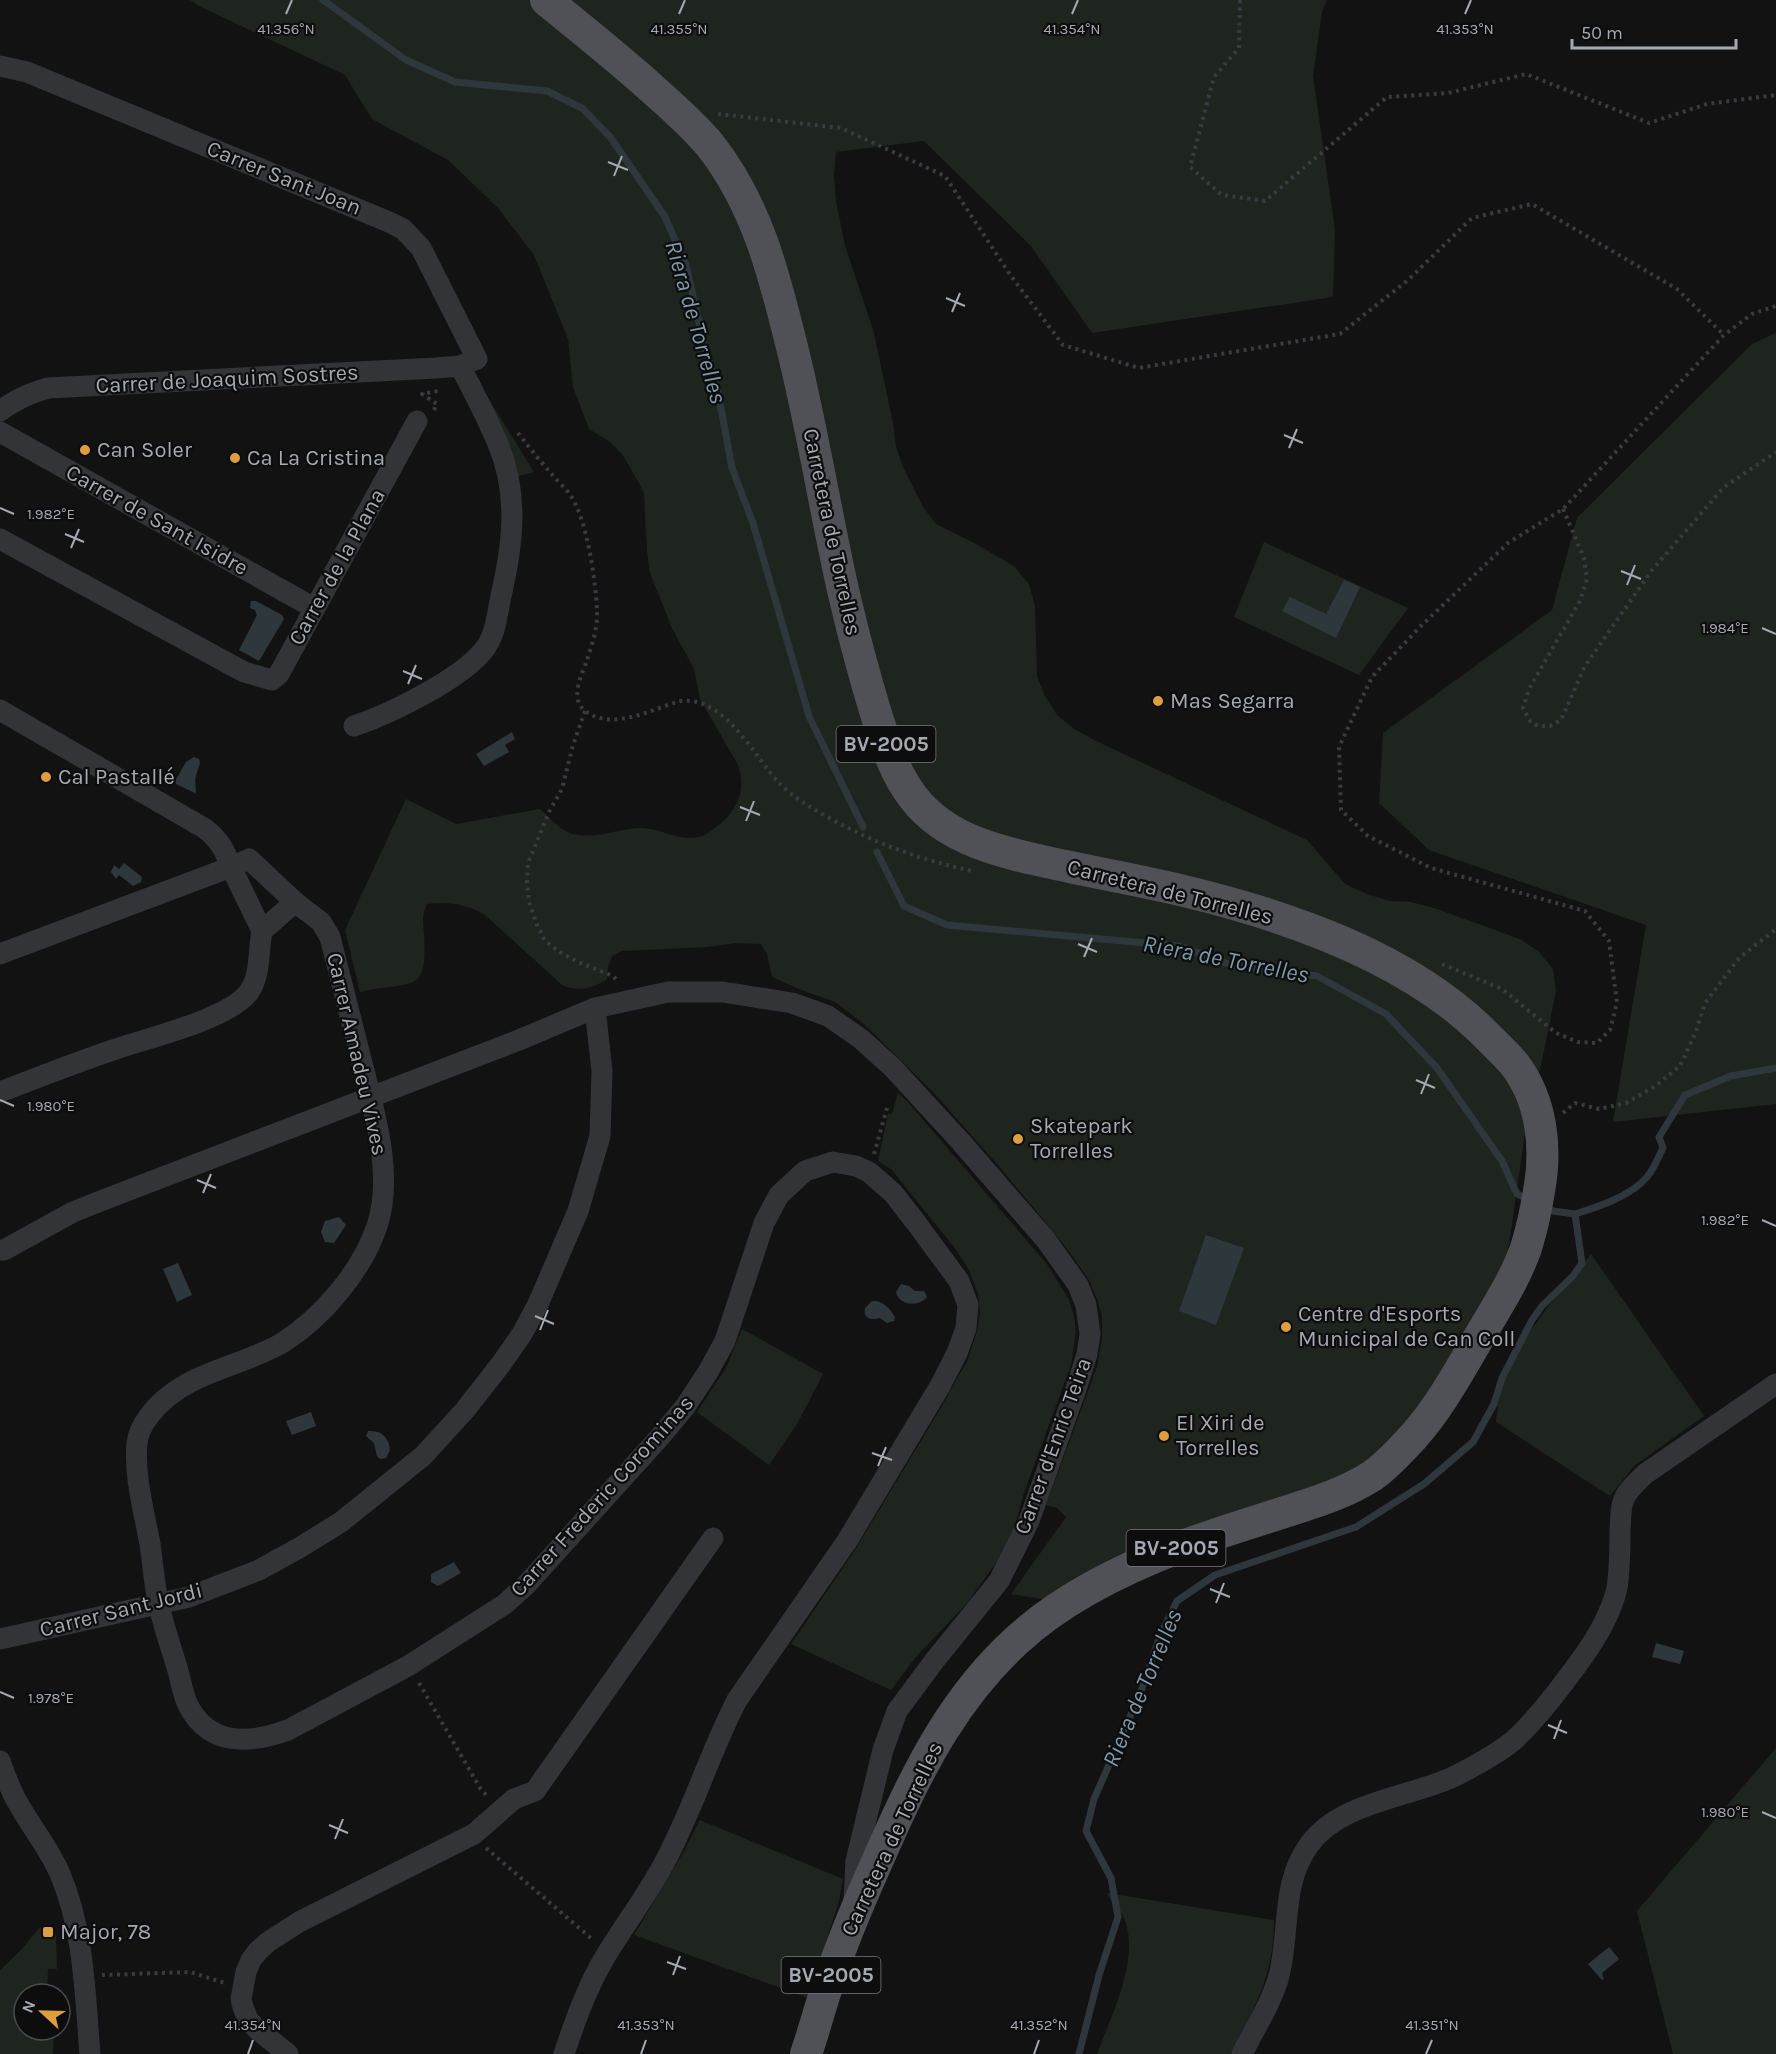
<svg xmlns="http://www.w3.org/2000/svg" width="1776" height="2054" viewBox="0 0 1776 2054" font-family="Karla,sans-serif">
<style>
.green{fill:#1e251f}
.water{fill:#2e373c}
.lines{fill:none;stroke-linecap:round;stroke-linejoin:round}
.stream{stroke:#2e373c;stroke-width:7}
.path{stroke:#393b3e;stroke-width:4;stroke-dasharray:3 4.5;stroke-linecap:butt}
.street{stroke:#333437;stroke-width:21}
.primary{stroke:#4f5156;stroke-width:32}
.ticks{fill:none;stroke:#a4a9b2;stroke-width:2}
.poi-dot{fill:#dd9e40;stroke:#0d0d0e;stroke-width:2}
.labels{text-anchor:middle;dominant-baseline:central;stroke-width:4.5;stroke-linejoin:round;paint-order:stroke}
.shield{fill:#0d0d0e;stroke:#777a81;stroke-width:1.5}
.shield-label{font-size:21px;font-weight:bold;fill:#a4a9b2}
.street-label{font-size:22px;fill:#a4a9b2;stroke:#0d0d0e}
.poi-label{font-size:22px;fill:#a4a9b2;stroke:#0d0d0e;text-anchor:start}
.water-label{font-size:24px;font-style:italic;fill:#7f98aa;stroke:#0d0d0e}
.ticks-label{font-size:15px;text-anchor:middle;fill:#a4a9b2;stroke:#0d0d0e;stroke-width:4.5;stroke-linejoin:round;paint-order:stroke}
</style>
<rect width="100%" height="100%" fill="#121213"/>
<g class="green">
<path d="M190,0h1137l-5,12 -9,64 22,154 -2,67 -241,36 -61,-87 -107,-105 -88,11 -2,23 2,26 9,45 29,87 19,90 3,24 7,20 20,40 13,17 42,21 37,22 14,17 6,22 2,70 8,20 12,19 17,14 22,12 211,99 38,44 22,10 23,7 21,1 23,6 86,31 18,12 15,18 3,22 -12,60 -18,76 -20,138 -85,144 -61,61 -313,130 -36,-6 55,-77 -9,-9 -11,-3 51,-138 5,-29v-21l-5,-18 -8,-19 -23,-33 -69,-83 -65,-73 -68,-67 -29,-22 -36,-13 -27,-12 -5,-23 -6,-10 -26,-1 -27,4 -86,4 -10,5 -4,11 -1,12c-15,10 -28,13 -45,6l-78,-71c-19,-10 -36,-13 -57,-10 -2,5 -4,9 -4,14 0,16 8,59 -12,65 -16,5 -34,4 -51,9l-15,-62 61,-131 50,25 84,-15c9,8 17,18 28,23 22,10 50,-4 73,-4 17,0 32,10 49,10 10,0 18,-4 25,-10 22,-16 32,-37 23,-63l-38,-66 -6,-30 -22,-41 -22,-55 -3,-22 -3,-57 -5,-11 -17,-29 -12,-12 -21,-13 -16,-42 -5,-48 -34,-84 -36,-47 -50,-48 -76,-41 -27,-44 -144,-68z"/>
<polygon points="1776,333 1776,1104 1613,1122 1646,925 1429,850 1379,803 1383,733 1552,610 1577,518 1752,344"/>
<polygon points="487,396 534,472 515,477"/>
<polygon points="1264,542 1408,608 1359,675 1234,617"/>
<polygon points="898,1093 907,1101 1047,1264 1069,1300 1074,1316 1076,1332 1071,1365 1024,1493 1012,1536 1003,1553 967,1603 916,1657 891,1690 791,1644 853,1553 939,1411 968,1359 978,1328 980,1312 978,1294 969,1270 954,1247 891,1169 878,1161 888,1114 892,1114"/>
<path d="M1591,1254l113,162 -70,50 -24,30 -114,-74c1,-9 2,-19 4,-28 15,-56 57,-96 91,-140z"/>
<polygon points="742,1329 823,1374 797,1424 769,1465 697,1412 726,1368"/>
<polygon points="1776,1748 1776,2054 1673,2054 1637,1911"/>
<polygon points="700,1820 843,1879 839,1901 808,1998 634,1935 684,1851"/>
<path d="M1107,1893l167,27c0,56 -19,86 -43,134h-134c14,-38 45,-98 26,-138 -4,-8 -12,-14 -16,-23z"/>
<polygon points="40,1927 56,1935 57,1969 48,1969 47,1990 56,1990 56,1994 24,1994 24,2030 54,2030 53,2054 0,2054 0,1970 20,1951"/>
</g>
<g class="water">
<polygon points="1344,580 1360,587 1336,638 1282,611 1290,597 1326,614"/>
<polygon points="251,601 256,601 282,615 284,619 259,661 239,650 257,615 255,610 250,608"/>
<polygon points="512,732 515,739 505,745 509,752 484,766 476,754"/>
<polygon points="194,757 199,759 200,763 195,779 196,792 195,793 176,784 175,781 186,762"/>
<polygon points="124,863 142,877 141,882 133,886 119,875 116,879 111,872 114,865 119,869"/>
<polygon points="339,1217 346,1225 334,1243 325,1242 321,1232 325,1221"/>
<polygon points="1206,1235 1244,1248 1216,1325 1179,1311"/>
<polygon points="178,1263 192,1295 177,1302 163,1269"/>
<path d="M901,1284l8,2 6,5h9l3,6c-8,10 -28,9 -31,-5z"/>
<path d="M872,1301c10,-1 18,7 23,16l-1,4 -7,2 -7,-5c-8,2 -17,2 -15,-10z"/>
<polygon points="311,1412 316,1426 292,1435 286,1421"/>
<path d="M368,1431c13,-1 21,6 22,19l-4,8 -6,1 -3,-3 -3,-13 -8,-7z"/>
<polygon points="454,1562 461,1573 438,1586 431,1582 431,1574"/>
<polygon points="1656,1643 1684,1651 1680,1664 1652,1657"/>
<polygon points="1609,1947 1619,1959 1602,1973 1604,1979 1602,1980 1588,1964"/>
</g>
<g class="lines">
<g class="stream">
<polyline points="323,0 406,60 455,82 547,91 582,108 611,138 665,217 686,265 703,340 718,392 732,468 753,523 809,716 863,827"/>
<polyline points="877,852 904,906 947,925 1179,946 1231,965 1317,976 1386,1014 1437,1068 1502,1161 1517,1194 1530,1200"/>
<path d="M1575,1214c23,-7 56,-18 72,-37 7,-8 11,-20 16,-29l-4,-11 26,-42 46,-19 45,-8"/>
<polyline points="1079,2054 1099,1975 1118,1917 1111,1878 1086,1831 1094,1799 1140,1694 1160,1636 1177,1601 1215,1575 1356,1527 1424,1484 1473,1442 1494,1404 1502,1378 1532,1320 1542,1306 1573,1276 1582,1263 1575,1214 1553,1211 1545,1207"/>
</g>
<g class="path">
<polyline points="1240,0 1239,48 1214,77 1190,167 1222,195 1265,201 1387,97 1448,93 1526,74 1649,123 1707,104 1776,95"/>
<polyline points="718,114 841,128 945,176 1011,276 1063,345 1139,368 1340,334 1408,280 1472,218 1532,204 1677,289 1724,335"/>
<polyline points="434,410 437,404 422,394 438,391"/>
<path d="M518,433c10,13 21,27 32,39 6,8 15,15 21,24 16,24 25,86 26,115 1,16 -5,34 -10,49 -5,15 -18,38 -2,51 28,21 68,-3 96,-10 45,-5 74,58 101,85 15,14 31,23 49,33 45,25 91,41 141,52"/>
<polyline points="1563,509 1584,558 1587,579 1580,601 1529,689 1523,708 1530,721 1538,726 1550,726 1561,720 1585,666 1652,570 1724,487 1776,452"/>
<polyline points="585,711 573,745 562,789 550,810 528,863 527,882 529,902 537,925 545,941 560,952 578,962 613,976 619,982"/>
<polyline points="1442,964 1502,989 1556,1033 1578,1042 1597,1043 1610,1030 1617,1003 1609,941 1585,911 1431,868 1368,836 1341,810 1339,747 1372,677 1422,625 1508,543 1563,509 1724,335 1752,314 1776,306"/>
<polyline points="1563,1113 1575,1103 1599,1109 1626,1103 1654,1087 1680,1066 1695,1034 1705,1003 1739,958 1776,929"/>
<polyline points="874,1154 887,1108"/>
<polyline points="419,1683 480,1788 488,1797"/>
<polyline points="486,1848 592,1939"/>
<polyline points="102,1975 190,1972 225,1983"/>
</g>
<g class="street">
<path d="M0,66l27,6 362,150 14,7 18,19 56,111 -17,7 -24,2 -388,20c-19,5 -33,12 -48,23"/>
<polyline points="0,432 314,608"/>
<polyline points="0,539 244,672 272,680 279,674 417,421"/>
<path d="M0,710l204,118c14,10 21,22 27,39l-231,87"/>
<path d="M354,726c36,-12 105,-46 129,-75 13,-15 14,-37 18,-55 12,-52 18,-102 -3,-152 -11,-27 -25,-53 -38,-78"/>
<polygon points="249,859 295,902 262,931 231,867"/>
<path d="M295,902l26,20 9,15c10,38 19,76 29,114 13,53 36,122 18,175 -15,45 -55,92 -95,117 -45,26 -100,29 -133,73 -6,8 -11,17 -12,27 -3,34 7,68 13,101 3,20 4,41 9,61 4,20 11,39 17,59 4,12 6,27 11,39 21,44 62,41 101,27l120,-64 97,-62 21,-19 133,-147 26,-31 23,-35 17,-31 39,-118 15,-28 26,-24 28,-9 23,4 13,6 24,21 24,31 42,57 9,24 -2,23 -9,25 -17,33 -93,155 -110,159c-28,54 -45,113 -75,167 -17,31 -39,60 -57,90 -18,30 -30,64 -41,97"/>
<path d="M0,1092c39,-15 77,-30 116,-43 32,-11 113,-30 133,-57 12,-17 9,-41 13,-61"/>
<polyline points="0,1250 4,1250 73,1212 98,1202 519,1040 595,1008 668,992 723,992 792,1003 828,1016 861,1039 893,1068 961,1142 1046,1240 1078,1285 1086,1305 1090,1334 1087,1354 1076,1389 1029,1521 999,1581 935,1660 897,1711 883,1750 856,1861 854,1900"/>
<polyline points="0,1639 189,1597 259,1570 299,1548 341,1522 423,1456 465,1410 501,1364 522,1334 538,1304 578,1211 600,1136 602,1071 595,1008"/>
<path d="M0,1761c5,14 10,29 18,42 13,24 31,45 42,71 24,56 25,120 30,180"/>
<polyline points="288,2054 258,2030 248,2020 243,2007 241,1999 246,1972 251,1960 258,1951 268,1942 299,1922 474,1834 514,1799 535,1791 713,1538"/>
<path d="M1242,2054c13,-26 29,-50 37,-78 11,-44 2,-93 30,-131 33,-46 107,-47 154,-73 17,-9 35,-19 50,-31 25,-23 47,-53 67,-80 16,-22 31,-46 37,-73 3,-19 3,-39 3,-59 1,-8 0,-18 3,-27 3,-11 14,-20 22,-28l131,-90"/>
</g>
<path class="primary" d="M546,0c38,31 76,61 112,94 18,16 37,33 52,51 47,60 64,129 82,202 20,80 33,162 51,243 10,43 21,85 34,127 9,28 18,57 36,80 36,48 102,58 157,70 38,8 76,15 114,24 104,25 224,66 301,143 10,10 21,20 30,31 27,36 32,83 24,126 -3,19 -7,38 -13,57 -13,37 -36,69 -55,103 -17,29 -34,59 -57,85 -13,14 -26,29 -42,40 -25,16 -53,25 -81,34 -37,12 -75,23 -111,37 -58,22 -118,51 -164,94 -59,54 -95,122 -127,194 -22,49 -44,98 -61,149 -8,23 -14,47 -22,70"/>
</g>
<path class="ticks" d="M286,14l6,-14M679,14l6,-14M1072,14l6,-14M1465,14l6,-14M608,162l20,8M614,176l8,-20M946,298l19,8M952,312l8,-19M1284,435l19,8M1289,448l8,-19M0,508l14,6M65,534l19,8M71,548l8,-19M1621,571l20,8M1627,585l8,-20M1762,628l14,6M403,671l19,8M408,684l8,-19M740,807l20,8M746,821l8,-20M1078,944l19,8M1084,957l8,-19M1416,1080l19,8M1421,1094l8,-20M0,1100l14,6M197,1180l19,8M203,1193l8,-19M1762,1220l14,6M535,1316l19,8M540,1330l8,-20M872,1453l20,7M878,1466l8,-19M1210,1589l20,8M1216,1603l8,-20M0,1692l14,6M1548,1725l19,8M1554,1739l7,-19M1762,1812l14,6M329,1825l19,8M335,1839l8,-20M667,1962l19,7M673,1975l7,-19M248,2054l5,-14M641,2054l5,-14M1034,2054l5,-14M1426,2054l6,-14"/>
<g class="poi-dot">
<circle cx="85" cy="450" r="6"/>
<circle cx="235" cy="458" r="6"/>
<circle cx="1158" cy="701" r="6"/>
<circle cx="46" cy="777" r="6"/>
<circle cx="1018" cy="1139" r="6"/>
<circle cx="1286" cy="1327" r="6"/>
<circle cx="1164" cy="1436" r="6"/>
<rect x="42" y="1926" width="12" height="12" rx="3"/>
</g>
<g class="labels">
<g class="shield">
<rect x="836.5" y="726" width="99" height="36" rx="4.5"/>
<rect x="1126.5" y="1530" width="99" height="36" rx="4.5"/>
<rect x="781.5" y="1957" width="99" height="36" rx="4.5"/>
</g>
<g class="shield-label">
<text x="886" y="744">BV-2005</text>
<text x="1176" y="1548">BV-2005</text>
<text x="831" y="1975">BV-2005</text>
</g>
<g class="street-label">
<text transform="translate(284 178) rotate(22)">Carrer Sant Joan</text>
<text transform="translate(227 379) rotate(-3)">Carrer de Joaquim Sostres</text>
<text transform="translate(157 520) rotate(29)">Carrer de Sant Isidre</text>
<text transform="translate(832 532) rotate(78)">Carretera de Torrelles</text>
<text transform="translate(337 567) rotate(-61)">Carrer de la Plana</text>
<text transform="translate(1170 892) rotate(14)">Carretera de Torrelles</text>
<text transform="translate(357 1054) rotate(77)">Carrer Amadeu Vives</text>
<text transform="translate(1053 1446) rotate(-70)">Carrer d'Enric Teira</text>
<text transform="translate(602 1496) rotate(-48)">Carrer Frederic Corominas</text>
<text transform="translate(121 1610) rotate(-14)">Carrer Sant Jordi</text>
<text transform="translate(892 1839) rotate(-65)">Carretera de Torrelles</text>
</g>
<g class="poi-label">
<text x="97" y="450">Can Soler</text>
<text x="247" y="458">Ca La Cristina</text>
<text x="1170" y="701">Mas Segarra</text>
<text x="58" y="777">Cal Pastallé</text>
<text x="1030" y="1126">Skatepark<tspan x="1030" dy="25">Torrelles</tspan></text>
<text x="1298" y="1314">Centre d'Esports<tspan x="1298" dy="25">Municipal de Can Coll</tspan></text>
<text x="1176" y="1423">El Xiri de<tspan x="1176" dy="25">Torrelles</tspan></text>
<text x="60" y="1932">Major, 78</text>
</g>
<g class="water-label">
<text transform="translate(696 322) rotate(74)">Riera de Torrelles</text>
<text transform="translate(1226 959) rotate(11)">Riera de Torrelles</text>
<text transform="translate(1142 1688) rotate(-67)">Riera de Torrelles</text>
</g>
</g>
<g class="ticks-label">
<text x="286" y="34">41.356°N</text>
<text x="679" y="34">41.355°N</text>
<text x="1072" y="34">41.354°N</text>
<text x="1465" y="34">41.353°N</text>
<text x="51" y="519">1.982°E</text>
<text x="1725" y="633">1.984°E</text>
<text x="51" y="1111">1.980°E</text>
<text x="1725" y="1225">1.982°E</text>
<text x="51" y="1703">1.978°E</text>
<text x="1725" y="1817">1.980°E</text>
<text x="253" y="2030">41.354°N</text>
<text x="646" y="2030">41.353°N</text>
<text x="1039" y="2030">41.352°N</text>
<text x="1432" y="2030">41.351°N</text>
</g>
<g transform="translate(42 2012) rotate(292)"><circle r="28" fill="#0d0d0e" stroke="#494b50" stroke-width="1.5"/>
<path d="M0-4.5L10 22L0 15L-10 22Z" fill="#dd9e40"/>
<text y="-9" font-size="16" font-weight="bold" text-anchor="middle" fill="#a4a9b2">N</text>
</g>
<path d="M1572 39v9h164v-9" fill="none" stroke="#a4a9b2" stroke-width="3"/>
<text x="1581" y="39" font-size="18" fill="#a4a9b2" stroke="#0d0d0e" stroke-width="4.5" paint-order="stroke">50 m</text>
</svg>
